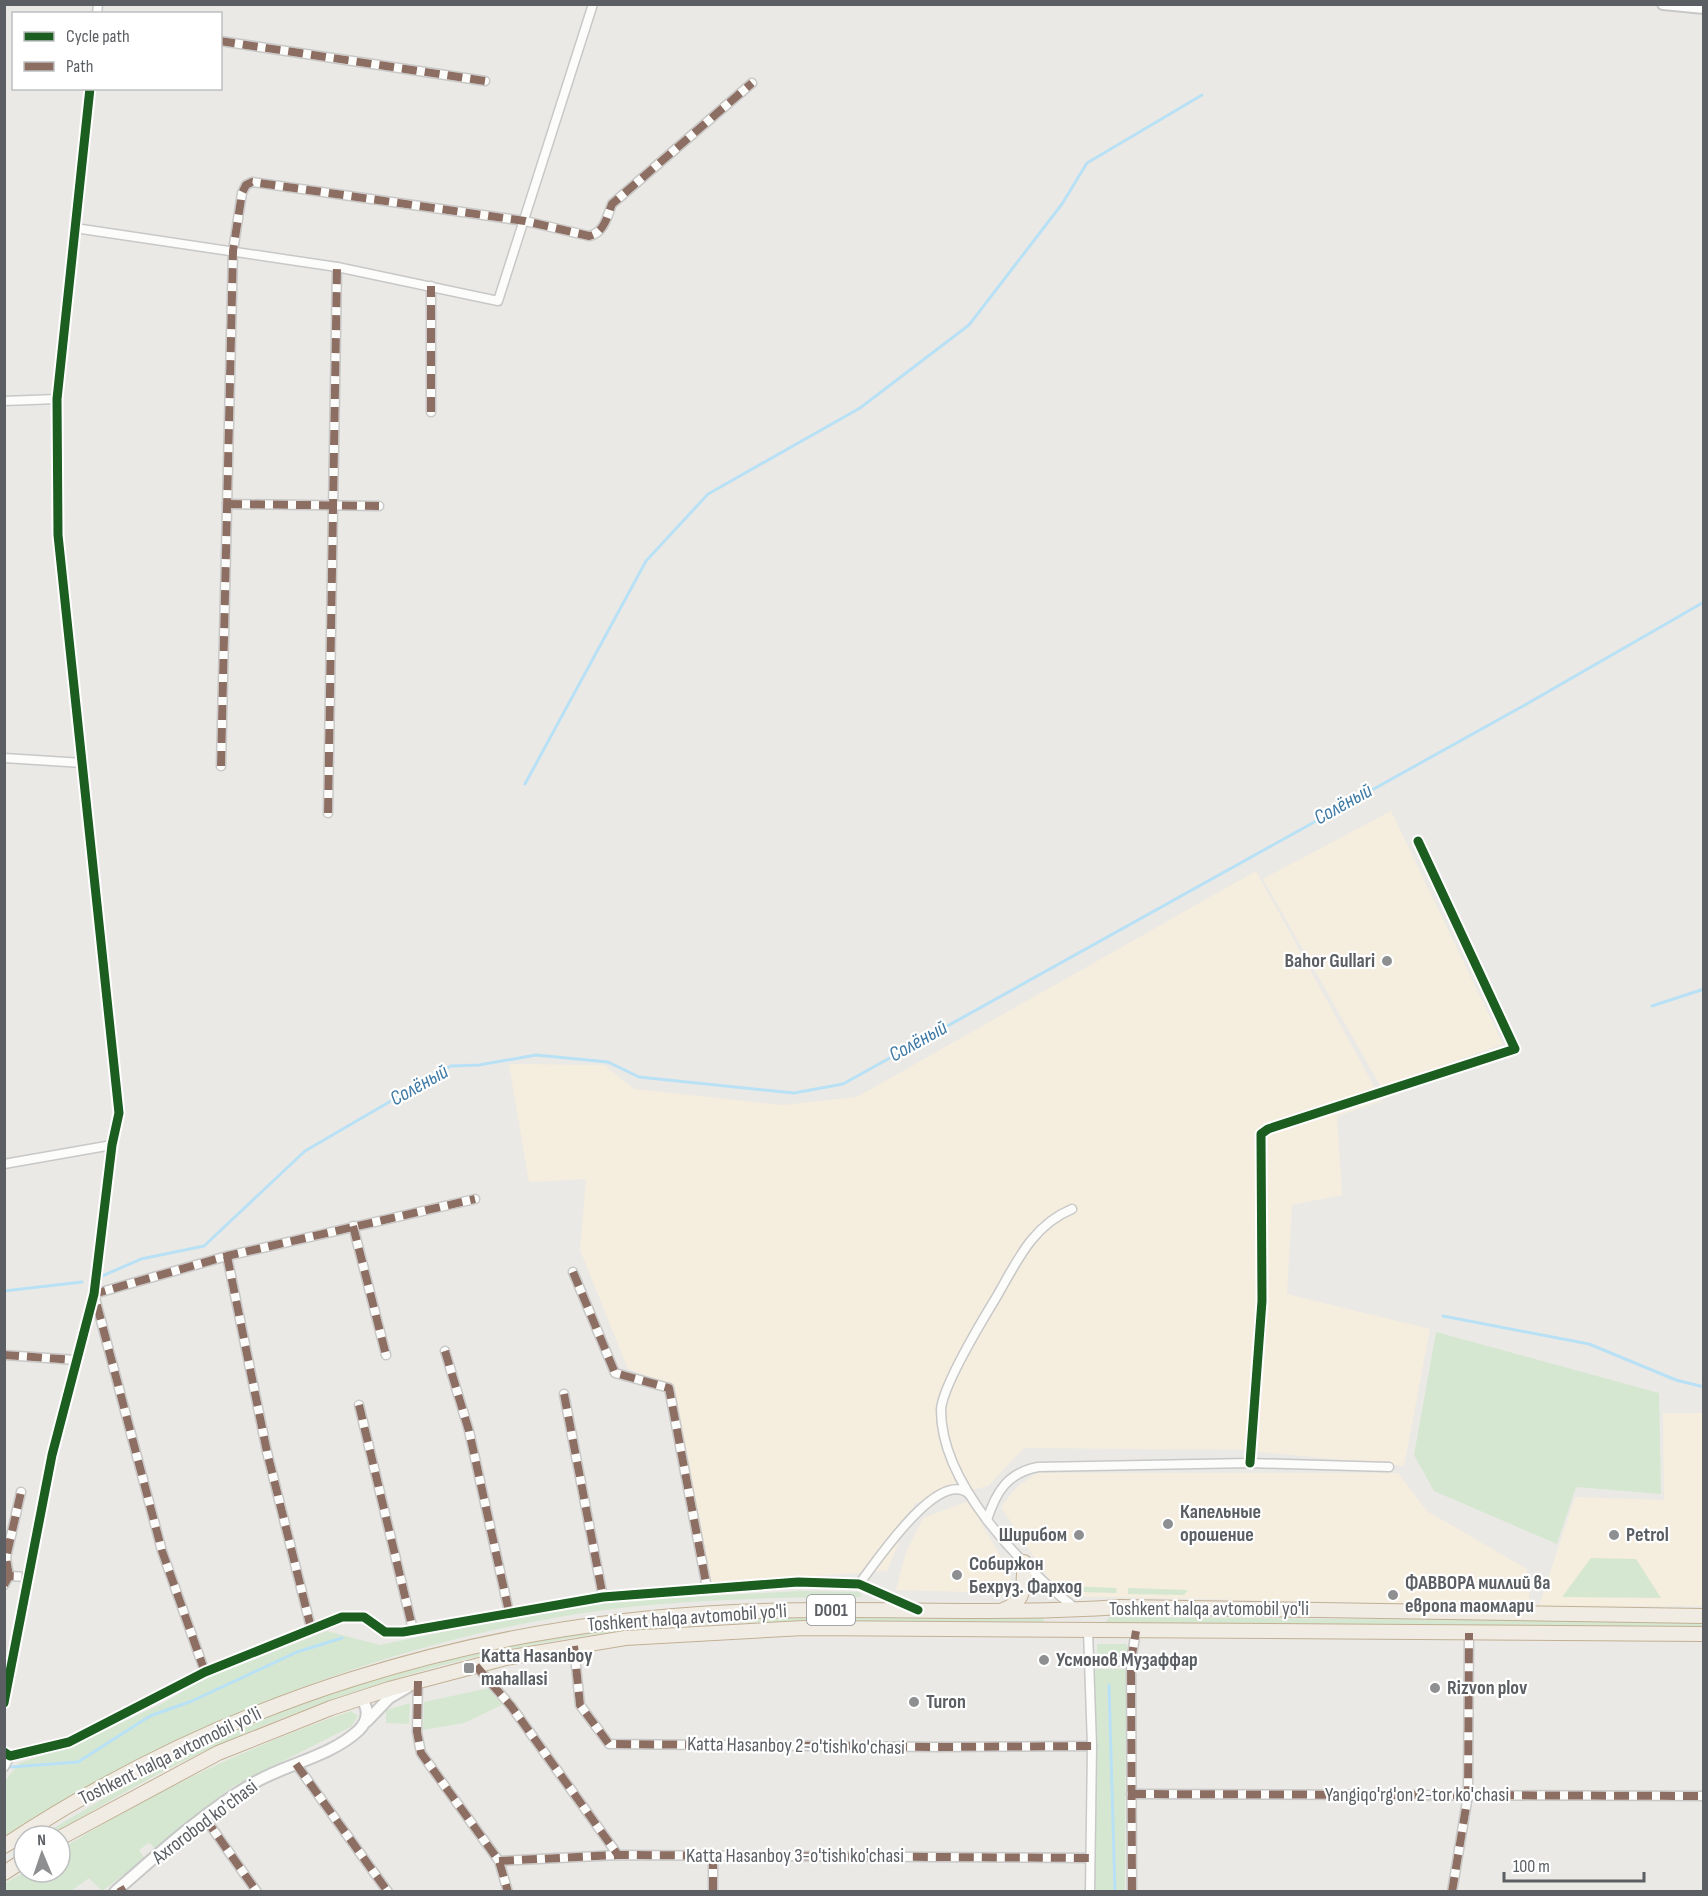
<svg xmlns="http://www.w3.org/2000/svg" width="1708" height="1896" viewBox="0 0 1708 1896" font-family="'Sofia Sans Condensed',sans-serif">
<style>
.commercial{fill:#f5edde}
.green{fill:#d5e7d1}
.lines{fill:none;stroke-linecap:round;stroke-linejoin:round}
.stream{stroke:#b9e1f5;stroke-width:3}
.minor-casing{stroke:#c7c8c7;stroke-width:11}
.tertiary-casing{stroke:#c7c8c7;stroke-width:14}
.trunk-casing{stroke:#c2b094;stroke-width:16}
.minor{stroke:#fcfcfb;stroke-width:8}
.tertiary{stroke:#fcfcfb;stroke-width:10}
.trunk{stroke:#f0ece4;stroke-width:14}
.quiet{stroke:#8d6e63;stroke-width:8;stroke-dasharray:15 8;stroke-linecap:butt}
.cycleway-casing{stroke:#fff;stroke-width:13}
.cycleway{stroke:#1b5e20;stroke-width:9}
.poi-dot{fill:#8d8f90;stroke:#fff;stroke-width:2}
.labels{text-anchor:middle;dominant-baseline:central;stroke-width:4.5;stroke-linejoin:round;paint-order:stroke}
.shield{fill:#fff;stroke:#8c8f92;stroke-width:1.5}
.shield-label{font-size:18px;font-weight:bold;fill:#5b5f63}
.poi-label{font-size:20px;font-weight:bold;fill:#5b5f63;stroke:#fff;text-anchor:start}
.street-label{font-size:20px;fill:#5b5f63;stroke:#fff}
.water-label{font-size:21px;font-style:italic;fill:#3f7aa5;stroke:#fff}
</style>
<rect width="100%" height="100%" fill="#ebe9e5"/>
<g class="commercial">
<polygon points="1391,811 1503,1044 1381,1087 1263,879"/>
<polygon points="1256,871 1382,1101 1337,1116 1342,1195 1292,1205 1287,1294 1430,1329 1404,1466 1243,1450 1024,1448 988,1486 915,1503 887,1571 708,1583 673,1385 628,1369 580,1250 586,1179 529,1182 509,1064 604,1065 634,1089 783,1105 857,1097"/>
<polygon points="1663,1413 1703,1413 1703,1606 1539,1606 1575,1497 1664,1500"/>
<polygon points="1037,1473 1398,1473 1427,1511 1527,1569 1530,1606 1060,1596 1001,1507 1016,1488"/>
<polygon points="969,1501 1011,1575 1007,1593 896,1590 906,1552 923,1518"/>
</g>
<g class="green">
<polygon points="1436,1332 1659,1393 1661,1494 1576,1487 1557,1544 1434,1491 1414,1455"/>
<polygon points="1591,1558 1636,1559 1661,1598 1562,1597"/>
<polygon points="1068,1586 1116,1588 1117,1590 1116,1593 1082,1592"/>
<polygon points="1128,1588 1188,1590 1184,1595 1128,1594"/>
<path d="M801,1591l58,1 3,5c-74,0 -149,2 -223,9 -151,15 -324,67 -461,135 -59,29 -116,65 -173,98v-58l14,-18 55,-18 89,-42 39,-23 125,-49 53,14 129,-27 117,-18z"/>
<path d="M762,1616l281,1 1,6c-140,-1 -282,-7 -421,8 -142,16 -284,59 -413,118 -56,25 -108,56 -160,87h-10l80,-47 87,-45 90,-39 91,-30 116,-30 94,-17z"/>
<polygon points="1110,1617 1703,1622 1704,1628 1104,1623"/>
<rect x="1097" y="1644" width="30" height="10"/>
<polygon points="1095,1669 1126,1669 1125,1891 1094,1892"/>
<polygon points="489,1688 502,1705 464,1723 423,1730 424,1702"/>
<polygon points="410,1703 409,1724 386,1723 386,1710"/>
<path d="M351,1711l7,5 -6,10 -120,61 -75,63 -8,-7 -10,7 6,9 -43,32 -13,-13 -18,13h-66l-1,-7 20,-12h36v-22c91,-57 189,-104 291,-139z"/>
</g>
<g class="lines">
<g class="stream">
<polyline points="525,784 646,561 708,494 860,408 969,325 1062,204 1087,163 1202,95"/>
<polyline points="1652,1006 1704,989"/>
<polyline points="102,1276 141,1259 204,1246 305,1151 451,1066 479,1065 536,1055 608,1062 639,1077 794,1093 843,1084 1523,706 1704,602"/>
<polyline points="4,1291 82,1282"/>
<polyline points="1443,1316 1589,1344 1676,1380 1704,1387"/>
<polyline points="1109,1685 1115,1892"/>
<polyline points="11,1767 78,1762 150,1716 192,1701 297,1652 342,1638"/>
</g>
<g class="minor-casing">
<g id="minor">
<polyline points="97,14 98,4"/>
<polyline points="220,41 485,81"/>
<polyline points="75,228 337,267 498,301 593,4"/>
<polyline points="4,401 57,399"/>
<polyline points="431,412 431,286"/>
<polyline points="227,504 379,506"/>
<polyline points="4,758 83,763"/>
<path d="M221,766l12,-515 9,-58 4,-8 6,-3 273,39 64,15c15,-3 18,-19 23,-32l140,-121"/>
<polyline points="328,813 337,267"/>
<polyline points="4,1164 112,1145"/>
<path d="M1072,1209c-39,16 -55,52 -75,87 -14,23 -55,90 -56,114 0,74 80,156 134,198"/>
<polyline points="353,1226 386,1355"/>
<polyline points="227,1256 267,1452 311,1628"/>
<polyline points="573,1272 615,1373 669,1388 707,1588"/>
<polyline points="445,1351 469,1431 509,1612"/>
<polyline points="4,1355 76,1360"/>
<polyline points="564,1394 603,1597"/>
<polyline points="359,1405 413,1630"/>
<polyline points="1250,1463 1262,1301 1261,1134 1268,1129 1515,1049 1418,841"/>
<path d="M987,1520c9,-28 20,-47 51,-53l212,-4 139,4"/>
<polyline points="9,1576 6,1558 21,1492"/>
<path d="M859,1584c16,-20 79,-117 110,-90"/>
<polyline points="4,1585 9,1576 28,1577"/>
<polyline points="1088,1630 1092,1746 1090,1892"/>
<polyline points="574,1646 580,1705 609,1744 937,1747 1092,1746"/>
<polyline points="1089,1661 1131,1661"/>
<polyline points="476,1666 511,1706 618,1855"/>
<polyline points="205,1672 162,1551 94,1294 227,1256 475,1199"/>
<polyline points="418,1681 417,1732 421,1753 499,1861 508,1892"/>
<polyline points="4,1703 52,1455 94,1294 112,1145 119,1113 58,535 57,399 90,88"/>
<polyline points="4,1752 10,1756 69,1742 205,1672 342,1617 364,1617 385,1632 403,1632 603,1597 798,1582 859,1584 915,1609"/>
<polyline points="296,1764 388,1892"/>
<polyline points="4,1767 10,1756"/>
<polyline points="1131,1794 1704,1796"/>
<polyline points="205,1818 257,1892"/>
<polyline points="499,1861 618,1855 1090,1858"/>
<polyline points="713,1892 713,1856"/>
<polyline points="1132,1892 1131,1661 1136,1631"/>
<polyline points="1452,1892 1468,1795 1469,1633"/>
</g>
</g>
<g class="tertiary-casing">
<g id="tertiary">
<polyline points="1663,4 1704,8"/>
<polyline points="367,1721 389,1698 408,1687"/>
<path d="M115,1892c43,-38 88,-79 137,-108 33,-20 78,-27 107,-54 9,-9 11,-22 1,-32"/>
</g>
</g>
<g class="trunk-casing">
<g id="trunk">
<path d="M1003,1610c23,-7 21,-27 21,-48"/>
<polyline points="60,1838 218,1753 331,1708 389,1689 506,1658 625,1638 804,1628 1704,1634"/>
<path d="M4,1846c220,-146 468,-222 731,-234 128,-6 257,4 385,-5l584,9"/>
<polyline points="4,1873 24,1860"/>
</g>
</g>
<use href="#minor" class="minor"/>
<use href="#tertiary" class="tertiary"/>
<use href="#trunk" class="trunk"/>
<g class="quiet">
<polyline points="220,41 485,81"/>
<polyline points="431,412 431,286"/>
<polyline points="227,504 379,506"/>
<path d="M221,766l12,-515 9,-58 4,-8 6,-3 273,39 64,15c15,-3 18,-19 23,-32l140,-121"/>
<polyline points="328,813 337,267"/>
<polyline points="353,1226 386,1355"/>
<polyline points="227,1256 267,1452 311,1628"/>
<polyline points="573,1272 615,1373 669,1388 707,1588"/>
<polyline points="445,1351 469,1431 509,1612"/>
<polyline points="4,1355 76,1360"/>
<polyline points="564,1394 603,1597"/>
<polyline points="359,1405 413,1630"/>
<polyline points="9,1576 6,1558 21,1492"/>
<polyline points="4,1585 9,1576 28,1577"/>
<polyline points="574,1646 580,1705 609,1744 937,1747 1092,1746"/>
<polyline points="476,1666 511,1706 618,1855"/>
<polyline points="205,1672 162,1551 94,1294 227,1256 475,1199"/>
<polyline points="418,1681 417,1732 421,1753 499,1861 508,1892"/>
<polyline points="296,1764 388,1892"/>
<polyline points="1131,1794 1704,1796"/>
<polyline points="205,1818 257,1892"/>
<polyline points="499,1861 618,1855 1090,1858"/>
<polyline points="120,1887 123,1892"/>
<polyline points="713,1892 713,1856"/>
<polyline points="1132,1892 1131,1661 1136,1631"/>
<polyline points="1452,1892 1468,1795 1469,1633"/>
</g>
<g class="cycleway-casing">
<g id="cycleway">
<polyline points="1250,1463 1262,1301 1261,1134 1268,1129 1515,1049 1418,841"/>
<polyline points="4,1703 52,1455 94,1294 112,1145 119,1113 58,535 57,399 90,88"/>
<polyline points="4,1752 10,1756 69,1742 205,1672 342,1617 364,1617 385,1632 403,1632 603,1597 798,1582 859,1584 918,1610"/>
</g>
</g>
<use href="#cycleway" class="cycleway"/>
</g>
<g class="poi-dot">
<circle cx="1387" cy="961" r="6"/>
<circle cx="1168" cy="1524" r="6"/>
<circle cx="1079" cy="1535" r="6"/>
<circle cx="1614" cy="1535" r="6"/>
<circle cx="957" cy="1575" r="6"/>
<circle cx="1393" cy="1595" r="6"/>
<circle cx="1044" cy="1660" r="6"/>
<rect x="463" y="1662" width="12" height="12" rx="3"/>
<circle cx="1435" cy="1688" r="6"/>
<circle cx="914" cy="1702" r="6"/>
</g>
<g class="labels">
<rect class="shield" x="807" y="1595" width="48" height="30" rx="4.5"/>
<g class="shield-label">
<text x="831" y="1610">D001</text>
</g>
<g class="poi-label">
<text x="1375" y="961" text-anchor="end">Bahor Gullari</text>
<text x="1180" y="1512">Капельные<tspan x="1180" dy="23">орошение</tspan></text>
<text x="1067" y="1535" text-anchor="end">Ширибом</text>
<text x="1626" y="1535">Petrol</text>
<text x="969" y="1564">Собиржон<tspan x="969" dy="23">Бехруз. Фарход</tspan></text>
<text x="1405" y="1583">ФАВВОРА миллий ва<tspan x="1405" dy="23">европа таомлари</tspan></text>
<text x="481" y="1656">Katta Hasanboy<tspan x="481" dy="23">mahallasi</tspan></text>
<text x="1056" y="1660">Усмонов Музаффар</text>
<text x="1447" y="1688">Rizvon plov</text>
<text x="926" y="1702">Turon</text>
</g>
<g class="street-label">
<text x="1209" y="1609">Toshkent halqa avtomobil yo'li</text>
<text transform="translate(687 1618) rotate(-4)">Toshkent halqa avtomobil yo'li</text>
<text transform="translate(796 1746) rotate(1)">Katta Hasanboy 2-o'tish ko'chasi</text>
<text transform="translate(170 1756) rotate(-26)">Toshkent halqa avtomobil yo'li</text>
<text x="1417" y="1795">Yangiqo'rg'on 2-tor ko'chasi</text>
<text transform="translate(205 1822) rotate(-37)">Axrorobod ko'chasi</text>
<text x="795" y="1856">Katta Hasanboy 3-o'tish ko'chasi</text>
</g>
<g class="water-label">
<text transform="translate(1343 804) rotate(-29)">Солёный</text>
<text transform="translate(918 1041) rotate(-29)">Солёный</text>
<text transform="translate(419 1085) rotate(-29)">Солёный</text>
</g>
</g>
<rect width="1708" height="1896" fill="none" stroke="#5b5f63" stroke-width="12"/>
<rect x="12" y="12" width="210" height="78" fill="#ffffff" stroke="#bdbfc1" stroke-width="1.5"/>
<rect x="24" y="32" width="30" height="9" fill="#1b5e20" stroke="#bdbfc1" stroke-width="1.5"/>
<text x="66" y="42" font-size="18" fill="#5b5f63">Cycle path</text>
<rect x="24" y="62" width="30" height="9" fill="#8d6e63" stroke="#bdbfc1" stroke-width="1.5"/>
<text x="66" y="72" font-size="18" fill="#5b5f63">Path</text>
<g transform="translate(42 1854) rotate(358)"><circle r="28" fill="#ffffff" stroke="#bdbfc1" stroke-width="1.5"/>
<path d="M0-4.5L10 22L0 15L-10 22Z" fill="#8d8f90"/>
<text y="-9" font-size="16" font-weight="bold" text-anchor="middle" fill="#5b5f63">N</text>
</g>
<path d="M1504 1872v9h140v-9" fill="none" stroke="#5b5f63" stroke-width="3"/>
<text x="1513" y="1872" font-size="18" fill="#5b5f63" stroke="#ffffff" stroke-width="4.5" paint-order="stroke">100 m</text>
</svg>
